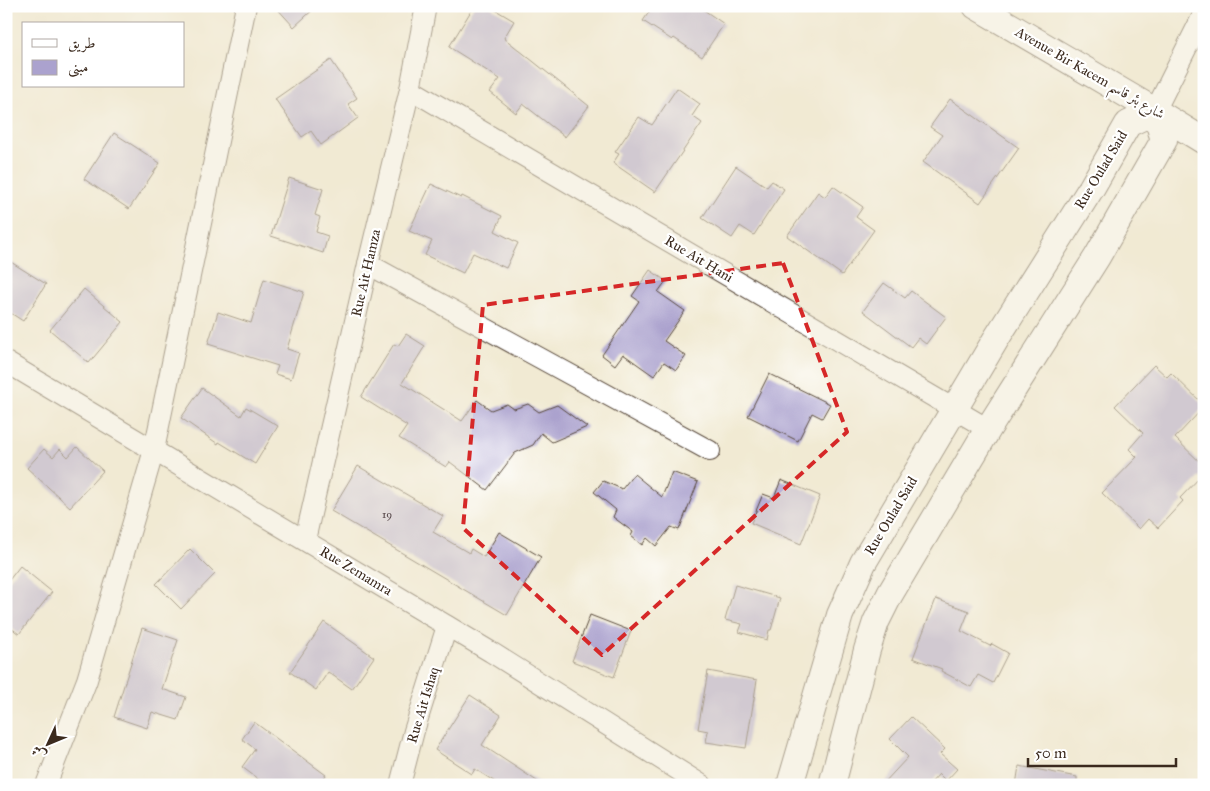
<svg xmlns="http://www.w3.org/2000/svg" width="1210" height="791" viewBox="0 0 1210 791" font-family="'IM FELL Great Primer',Amiri,serif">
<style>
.building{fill:#aba2ce}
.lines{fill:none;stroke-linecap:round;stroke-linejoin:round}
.minor-casing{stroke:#564739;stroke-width:22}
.tertiary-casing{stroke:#564739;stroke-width:28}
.minor{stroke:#fff;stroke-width:20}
.tertiary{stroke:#fff;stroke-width:26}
.marked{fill:none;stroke:#d62828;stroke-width:4;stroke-dasharray:10 6;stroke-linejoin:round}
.labels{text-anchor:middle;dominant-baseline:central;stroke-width:4.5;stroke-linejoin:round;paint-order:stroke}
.number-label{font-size:11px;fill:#57484a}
.street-label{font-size:14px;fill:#3b2a1e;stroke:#fff}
</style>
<rect width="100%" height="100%" fill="#fff"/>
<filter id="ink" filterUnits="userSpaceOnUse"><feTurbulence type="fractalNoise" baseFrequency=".02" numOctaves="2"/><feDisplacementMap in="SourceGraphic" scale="10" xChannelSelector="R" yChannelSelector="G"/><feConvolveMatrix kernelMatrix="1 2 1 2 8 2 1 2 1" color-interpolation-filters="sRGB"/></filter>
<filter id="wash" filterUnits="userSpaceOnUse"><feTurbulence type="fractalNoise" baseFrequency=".0096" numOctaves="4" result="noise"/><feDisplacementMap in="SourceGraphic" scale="20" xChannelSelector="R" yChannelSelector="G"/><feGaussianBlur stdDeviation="1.12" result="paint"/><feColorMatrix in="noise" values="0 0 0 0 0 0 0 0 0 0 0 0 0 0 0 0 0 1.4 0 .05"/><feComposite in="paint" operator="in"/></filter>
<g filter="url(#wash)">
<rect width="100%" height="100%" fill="#f1ead3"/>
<g id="blocks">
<g class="building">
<polygon points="275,6 317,6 294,27"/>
<polygon points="474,6 489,6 514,21 504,38 589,106 565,137 523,104 516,113 490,92 500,79 449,47"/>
<polygon points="653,6 698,6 724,24 702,57 674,38 672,40 643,21"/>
<polygon points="331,60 357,98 348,104 358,118 321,145 311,131 302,137 275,99"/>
<polygon points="677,88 700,104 692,116 702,123 655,192 613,163 619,154 615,152 639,117 652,125"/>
<polygon points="950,99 1019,148 980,203 923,162 942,135 930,127"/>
<polygon points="114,133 160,163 129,209 84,179"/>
<polygon points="736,166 767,187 772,181 784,189 754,235 740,226 732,238 702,218"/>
<polygon points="289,178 323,189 315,215 320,217 316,232 328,236 323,253 271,236"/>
<polygon points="431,184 461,198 462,196 502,216 495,231 518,243 506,268 473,253 463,273 425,255 432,241 409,231"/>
<polygon points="833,186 863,207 856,217 874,230 842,275 787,236 818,192 825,197"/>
<polygon points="6,259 46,284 23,321 6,310"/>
<polygon points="650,270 666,281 658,292 685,311 664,341 686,356 676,370 664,362 654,376 623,354 615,365 602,355 639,301 632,296"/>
<polygon points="264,279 304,292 287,349 299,353 291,379 275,374 278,366 208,344 218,312 251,323"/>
<polygon points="884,283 905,298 911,291 946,317 926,344 918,338 911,347 863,311"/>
<polygon points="84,289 123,322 89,363 50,330"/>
<polygon points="406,334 425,346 402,383 462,421 477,400 491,410 507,404 514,409 528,404 539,412 557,405 587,427 552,442 541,433 533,445 515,453 487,490 450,462 446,467 399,438 407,426 361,397 394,344 398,346"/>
<polygon points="1154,365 1167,377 1171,373 1204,405 1204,407 1175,438 1204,466 1204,473 1180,498 1183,501 1158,528 1148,519 1139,529 1102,493 1137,457 1129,449 1143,433 1115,406"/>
<polygon points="769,374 830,404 822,418 812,413 798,441 748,416"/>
<polygon points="202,388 241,416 246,407 278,426 255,464 219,442 218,444 181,418"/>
<polygon points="77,447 103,471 70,507 27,468 44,449 53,457 60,449 68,457"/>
<polygon points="358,466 443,516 433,532 469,553 471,549 484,557 499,532 541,557 507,615 331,511"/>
<polygon points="672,472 698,482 679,530 671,527 656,546 647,538 642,545 631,536 633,532 613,517 616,510 594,492 603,481 622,489 634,474 662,497"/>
<polygon points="781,480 820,496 801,544 751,523 763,494 774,498"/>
<polygon points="190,549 215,574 181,609 156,584"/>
<polygon points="20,566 52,592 19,634 6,624 6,584"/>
<polygon points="735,585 780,598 771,630 769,630 767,640 739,632 742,624 725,620"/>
<polygon points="936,599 969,611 961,631 990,646 992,644 1008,653 993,683 978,675 971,687 941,671 942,669 913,658"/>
<polygon points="590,615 631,631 614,677 572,661"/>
<polygon points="324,622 374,657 352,689 328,672 316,690 290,672"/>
<polygon points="142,628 178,640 162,689 186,697 178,720 152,712 147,728 114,717"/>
<polygon points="708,671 757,680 746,748 706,742 708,731 698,729"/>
<polygon points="470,695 501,715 482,745 543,785 500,785 475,769 472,774 435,750"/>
<polygon points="911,717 945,749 940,754 957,769 946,781 939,774 929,785 882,785 908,757 890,739"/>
<polygon points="254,722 326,775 319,785 266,785 242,767 255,749 242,739"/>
<polygon points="1019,766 1077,777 1077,785 1016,785"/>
</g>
</g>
</g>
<g filter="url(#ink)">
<use href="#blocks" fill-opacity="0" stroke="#564739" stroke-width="1"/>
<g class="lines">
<g class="minor-casing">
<g id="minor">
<polyline points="410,89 988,429"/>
<polyline points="1155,111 1204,13"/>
<polyline points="368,264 710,451"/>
<polyline points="6,362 491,652 702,785"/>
<polyline points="305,540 368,264 410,89 426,6"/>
<polyline points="46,785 87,680 154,450 246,6"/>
<polyline points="400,785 414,731 447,626"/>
</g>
</g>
<g class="tertiary-casing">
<g id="tertiary">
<polyline points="976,6 1155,111 1204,141"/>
<polyline points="790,785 840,615 863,563 996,339 1092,187 1128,124 1155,111 1164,140 1097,257 988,429 890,594 876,622 867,650 832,785"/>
</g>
</g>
<use href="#minor" class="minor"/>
<use href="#tertiary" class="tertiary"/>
</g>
</g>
<path d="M0 0H1210V791H0ZM783,263l64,169 -245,223 -139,-127 20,-223z" fill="#f1ead3" fill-opacity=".55" fill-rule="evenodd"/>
<path class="marked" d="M783,263l64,169 -245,223 -139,-127 20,-223z"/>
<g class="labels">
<g class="number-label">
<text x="387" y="514">19</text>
</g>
<g class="street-label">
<text transform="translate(1090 73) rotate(30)">Avenue Bir Kacem شارع بئر قاسم</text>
<text transform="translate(1101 170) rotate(-59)">Rue Oulad Said</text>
<text transform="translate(699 259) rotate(31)">Rue Ait Hani</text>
<text transform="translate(366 273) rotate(-77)">Rue Ait Hamza</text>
<text transform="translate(891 516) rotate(-59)">Rue Oulad Said</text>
<text transform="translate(356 571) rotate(31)">Rue Zemamra</text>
<text transform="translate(423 705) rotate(-73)">Rue Ait Ishaq</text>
</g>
</g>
<rect width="1210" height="791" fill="none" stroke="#fff" stroke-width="25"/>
<rect x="22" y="22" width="162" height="65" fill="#ffffff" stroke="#b1aaa5"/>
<rect x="32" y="39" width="25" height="8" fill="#ffffff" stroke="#b1aaa5"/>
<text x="68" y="48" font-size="15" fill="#3b2a1e">طريق</text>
<rect x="32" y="60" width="25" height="15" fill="#aba2ce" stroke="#b1aaa5"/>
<text x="68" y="72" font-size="15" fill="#3b2a1e">مبنى</text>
<g transform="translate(48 744) rotate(226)" stroke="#ffffff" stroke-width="4" paint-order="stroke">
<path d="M0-4L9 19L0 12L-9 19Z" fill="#3b2a1e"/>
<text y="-8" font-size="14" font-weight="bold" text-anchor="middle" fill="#3b2a1e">ش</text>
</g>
<path d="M1028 758v8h148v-8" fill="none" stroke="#3b2a1e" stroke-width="2.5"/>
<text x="1035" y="758" font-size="15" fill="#3b2a1e" stroke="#ffffff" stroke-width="4" paint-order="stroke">50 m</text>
</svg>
